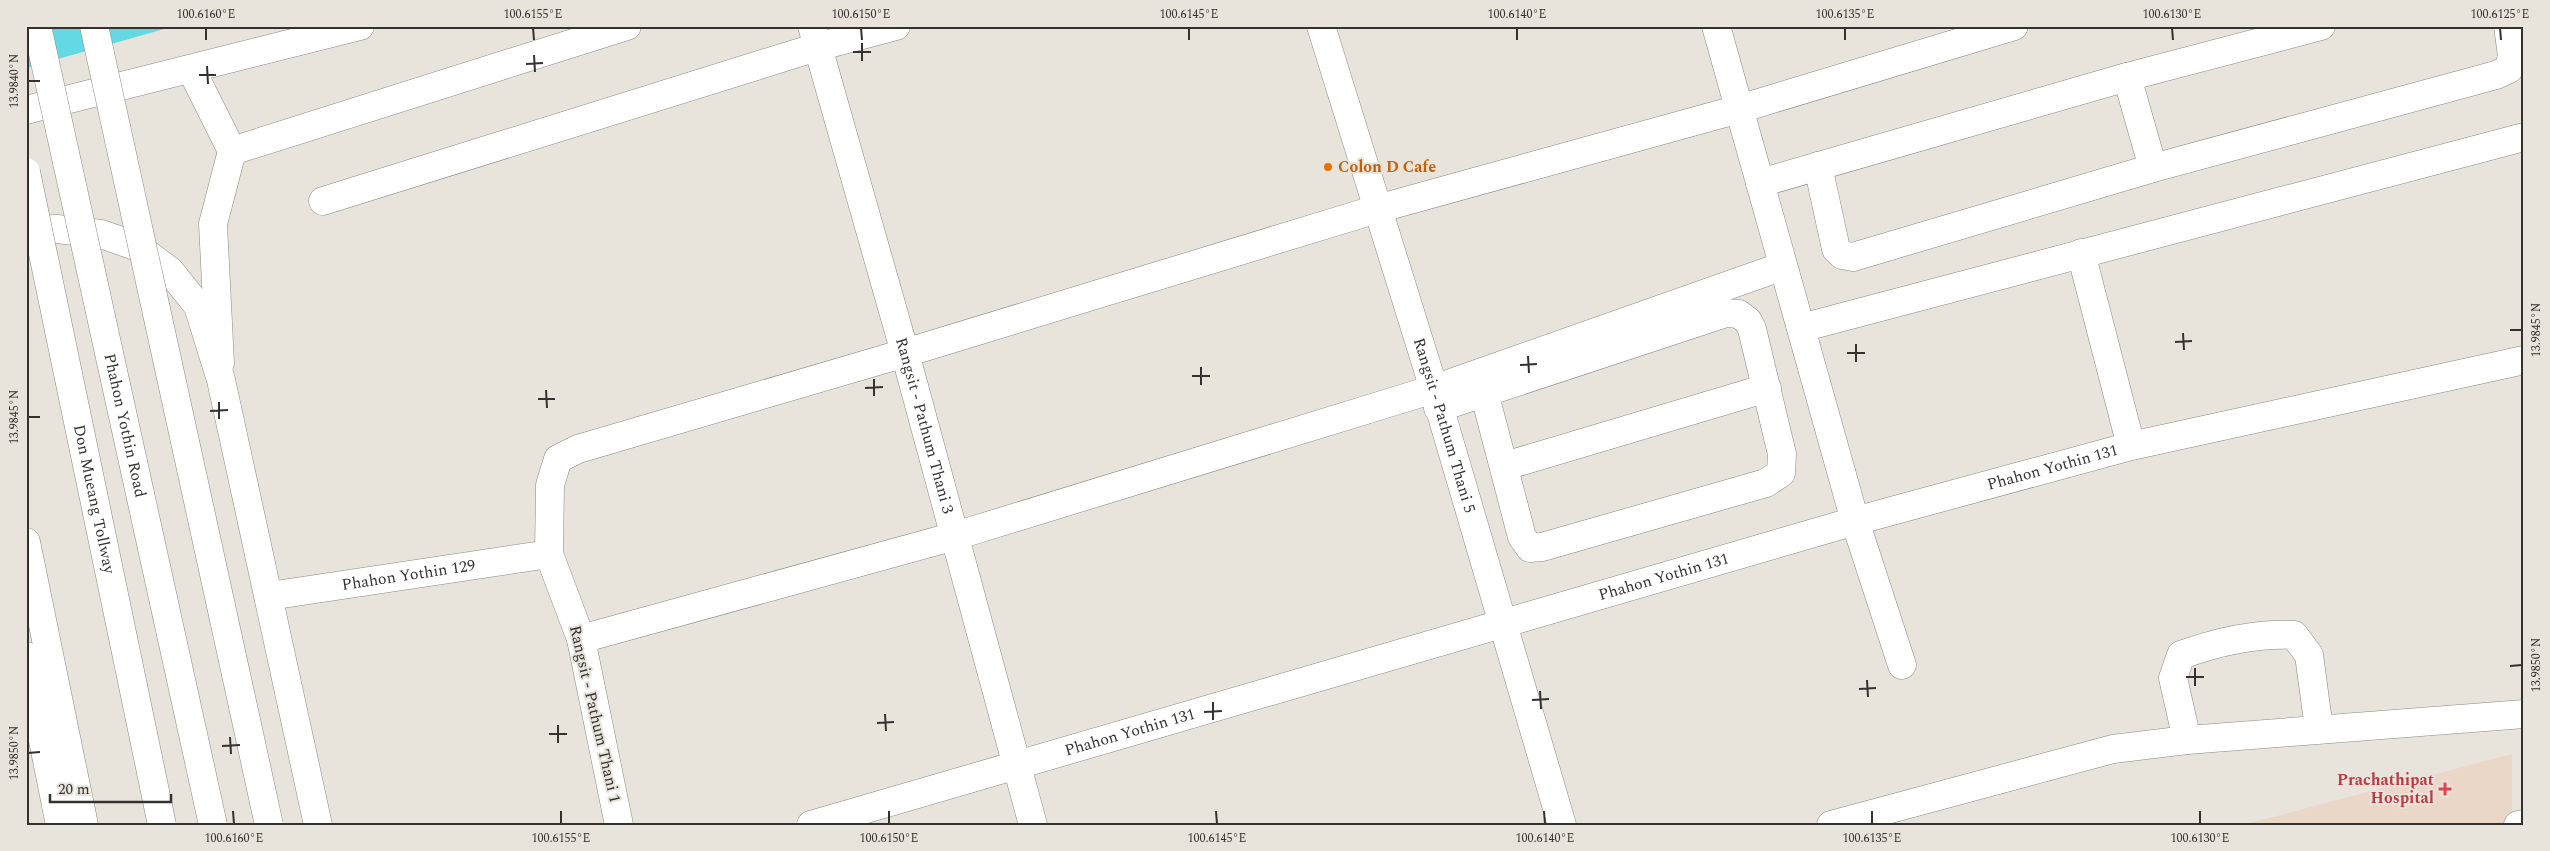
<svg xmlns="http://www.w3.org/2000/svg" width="2550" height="851" viewBox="0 0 2550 851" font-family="Spectral,serif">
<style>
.medical{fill:#ebd7c8}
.water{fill:#64d9e3}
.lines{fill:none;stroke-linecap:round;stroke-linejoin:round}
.minor-casing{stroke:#8b8880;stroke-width:29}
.major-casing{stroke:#8b8880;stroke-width:29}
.highway-casing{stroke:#8b8880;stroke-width:29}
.minor{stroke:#fff;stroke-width:28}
.major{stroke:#fff;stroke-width:28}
.highway{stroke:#fff;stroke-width:28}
.major-bridge-casing{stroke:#8b8880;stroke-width:29;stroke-linecap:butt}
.highway-bridge-casing{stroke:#8b8880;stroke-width:29;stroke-linecap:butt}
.major-bridge{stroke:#fff;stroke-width:28}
.highway-bridge{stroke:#fff;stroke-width:28}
.ticks{fill:none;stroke:#34322f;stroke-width:2}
.food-dot{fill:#e8710a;stroke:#e8e4dc;stroke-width:2}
.health-dot{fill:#e0444e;stroke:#e8e4dc;stroke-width:2}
.labels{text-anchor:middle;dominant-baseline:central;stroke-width:4;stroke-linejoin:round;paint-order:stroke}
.food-label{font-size:16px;font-weight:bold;fill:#c56008;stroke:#e8e4dc;text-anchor:start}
.street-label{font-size:16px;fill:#34322f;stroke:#e8e4dc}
.health-label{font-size:16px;font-weight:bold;fill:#be3a42;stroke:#e8e4dc;text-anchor:end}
.neatline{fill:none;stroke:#34322f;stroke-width:2}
.ticks-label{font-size:12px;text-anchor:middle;fill:#34322f}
</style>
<rect width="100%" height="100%" fill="#e8e4dc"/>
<polygon class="medical" points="2512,754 2512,825 2242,825"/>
<polygon class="water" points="26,26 175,26 26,68"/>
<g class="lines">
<g class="minor-casing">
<g id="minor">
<path id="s1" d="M812,26l93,327 128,472"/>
<path id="s2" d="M1321,26l113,363 128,436"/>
<polyline points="1716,26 1855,521 1902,665"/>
<polyline points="191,69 232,151"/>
<polyline points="2127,77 2153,168"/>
<polyline points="26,110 360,26"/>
<polyline points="1818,166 1836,249 1842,255 1853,257 2153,168 2496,75 2509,69 2512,56 2508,26"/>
<polyline points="1760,183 2127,77 2321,26"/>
<polyline points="323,201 817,47 896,26"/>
<polyline points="2081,253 2131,446"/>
<polyline points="1801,328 2524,137"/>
<polyline points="220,363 213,224 232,151 627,26"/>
<polyline points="1438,408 1726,313 1739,314 1748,321 1752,329 1782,454 1781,473 1766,483 1542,547 1530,548 1522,537 1484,392"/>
<polyline points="1505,466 1767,388"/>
<path id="s3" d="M269,596l280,-42"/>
<polyline points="581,639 955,536 1434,389 1783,266"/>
<path d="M2187,740l-14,-62 8,-23c36,-13 75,-22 113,-20l15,20 10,74"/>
<polyline points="619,825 581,639 549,554 550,485 558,459 578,449 905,353 1377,209 1739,109 2014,26"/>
<path id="s4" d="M811,825l1044,-304 276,-75 393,-86"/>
<polyline points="1831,825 2113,749 2187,740 2524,714"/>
<polyline points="2518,825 2524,824"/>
</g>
</g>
<g class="major-casing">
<polyline id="major" points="26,230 57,229 101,234 138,247 170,271 198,306 221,380 318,825"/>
</g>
<g class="highway-casing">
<g id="highway">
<polyline points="26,542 84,825"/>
<polyline points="26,656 60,825"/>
</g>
</g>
<use href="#minor" class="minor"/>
<use href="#major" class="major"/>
<use href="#highway" class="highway"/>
<g class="major-bridge-casing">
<polyline id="major-bridge" points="94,26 269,825"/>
</g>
<g class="highway-bridge-casing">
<g id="highway-bridge">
<path id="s5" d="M37,26l176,799"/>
<path id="s6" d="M26,172l136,653"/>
</g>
</g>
<use href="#major-bridge" class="major-bridge"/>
<use href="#highway-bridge" class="highway-bridge"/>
</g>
<path class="ticks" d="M206,28v12M533,28l1,12M861,28l1,12M1189,28v12M1517,28v12M1845,28v12M2172,28l1,12M2500,28l1,12M862,43v18M853,52h18M534,55l1,17M526,64l17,-1M207,66l1,18M199,75h17M28,81h12M2510,330h12M2183,333l1,17M2175,342l17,-1M1856,344v18M1847,353h18M1528,356l1,17M1520,365l17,-1M1201,367v18M1192,376h18M874,379v17M865,388l18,-1M546,390l1,18M538,399h17M219,402v17M210,411l18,-1M28,417h12M2510,666l12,-1M2195,668v18M2186,677h18M1867,680l1,17M1859,689l17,-1M1540,691l1,18M1532,700l17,-1M1213,702v18M1204,712l18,-1M885,714l1,17M877,723l17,-1M558,725v18M549,734h18M230,737l1,17M222,746l18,-1M28,753l12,-1M233,811l1,13M561,811v13M889,811v13M1216,811l1,13M1544,811l1,13M1872,811v13M2200,811v13"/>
<circle class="food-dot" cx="1328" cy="167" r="5"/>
<path class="health-dot" d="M2442.5 781.5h5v5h5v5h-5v5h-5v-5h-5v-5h5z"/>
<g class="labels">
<g class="food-label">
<text x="1338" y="167">Colon D Cafe</text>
</g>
<g class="street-label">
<text stroke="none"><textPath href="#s1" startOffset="415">Rangsit - Pathum Thani 3</textPath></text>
<text stroke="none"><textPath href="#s2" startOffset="418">Rangsit - Pathum Thani 5</textPath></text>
<text stroke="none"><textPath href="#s5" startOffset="409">Phahon Yothin Road</textPath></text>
<text stroke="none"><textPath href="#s4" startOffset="1292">Phahon Yothin 131</textPath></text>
<text stroke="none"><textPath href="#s6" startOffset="334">Don Mueang Tollway</textPath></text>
<text stroke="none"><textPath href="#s3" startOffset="141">Phahon Yothin 129</textPath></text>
<text stroke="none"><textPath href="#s4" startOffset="888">Phahon Yothin 131</textPath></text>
<text transform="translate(595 714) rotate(77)">Rangsit - Pathum Thani 1</text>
<text stroke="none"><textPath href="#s4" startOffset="332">Phahon Yothin 131</textPath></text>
</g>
<g class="health-label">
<text x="2434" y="780">Prachathipat<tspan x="2434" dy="18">Hospital</tspan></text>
</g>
</g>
<rect width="2550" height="851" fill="none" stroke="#e8e4dc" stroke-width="55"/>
<path d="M50 794v8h121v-8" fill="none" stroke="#34322f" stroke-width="2.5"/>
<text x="58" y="794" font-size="15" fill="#34322f" stroke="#e8e4dc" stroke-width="4" paint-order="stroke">20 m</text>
<rect x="28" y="28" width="2494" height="796" class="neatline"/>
<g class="ticks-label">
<text x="206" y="18">100.6160°E</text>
<text x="533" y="18">100.6155°E</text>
<text x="861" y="18">100.6150°E</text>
<text x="1189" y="18">100.6145°E</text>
<text x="1517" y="18">100.6140°E</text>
<text x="1845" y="18">100.6135°E</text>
<text x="2172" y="18">100.6130°E</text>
<text x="2500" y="18">100.6125°E</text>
<text transform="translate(14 81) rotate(-90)" y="4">13.9840°N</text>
<text transform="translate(2536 330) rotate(-90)" y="4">13.9845°N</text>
<text transform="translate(14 417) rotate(-90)" y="4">13.9845°N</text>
<text transform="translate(2536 665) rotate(-90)" y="4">13.9850°N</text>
<text transform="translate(14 753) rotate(-90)" y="4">13.9850°N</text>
<text x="234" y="842">100.6160°E</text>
<text x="561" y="842">100.6155°E</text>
<text x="889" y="842">100.6150°E</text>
<text x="1217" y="842">100.6145°E</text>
<text x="1545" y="842">100.6140°E</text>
<text x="1872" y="842">100.6135°E</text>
<text x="2200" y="842">100.6130°E</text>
</g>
</svg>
